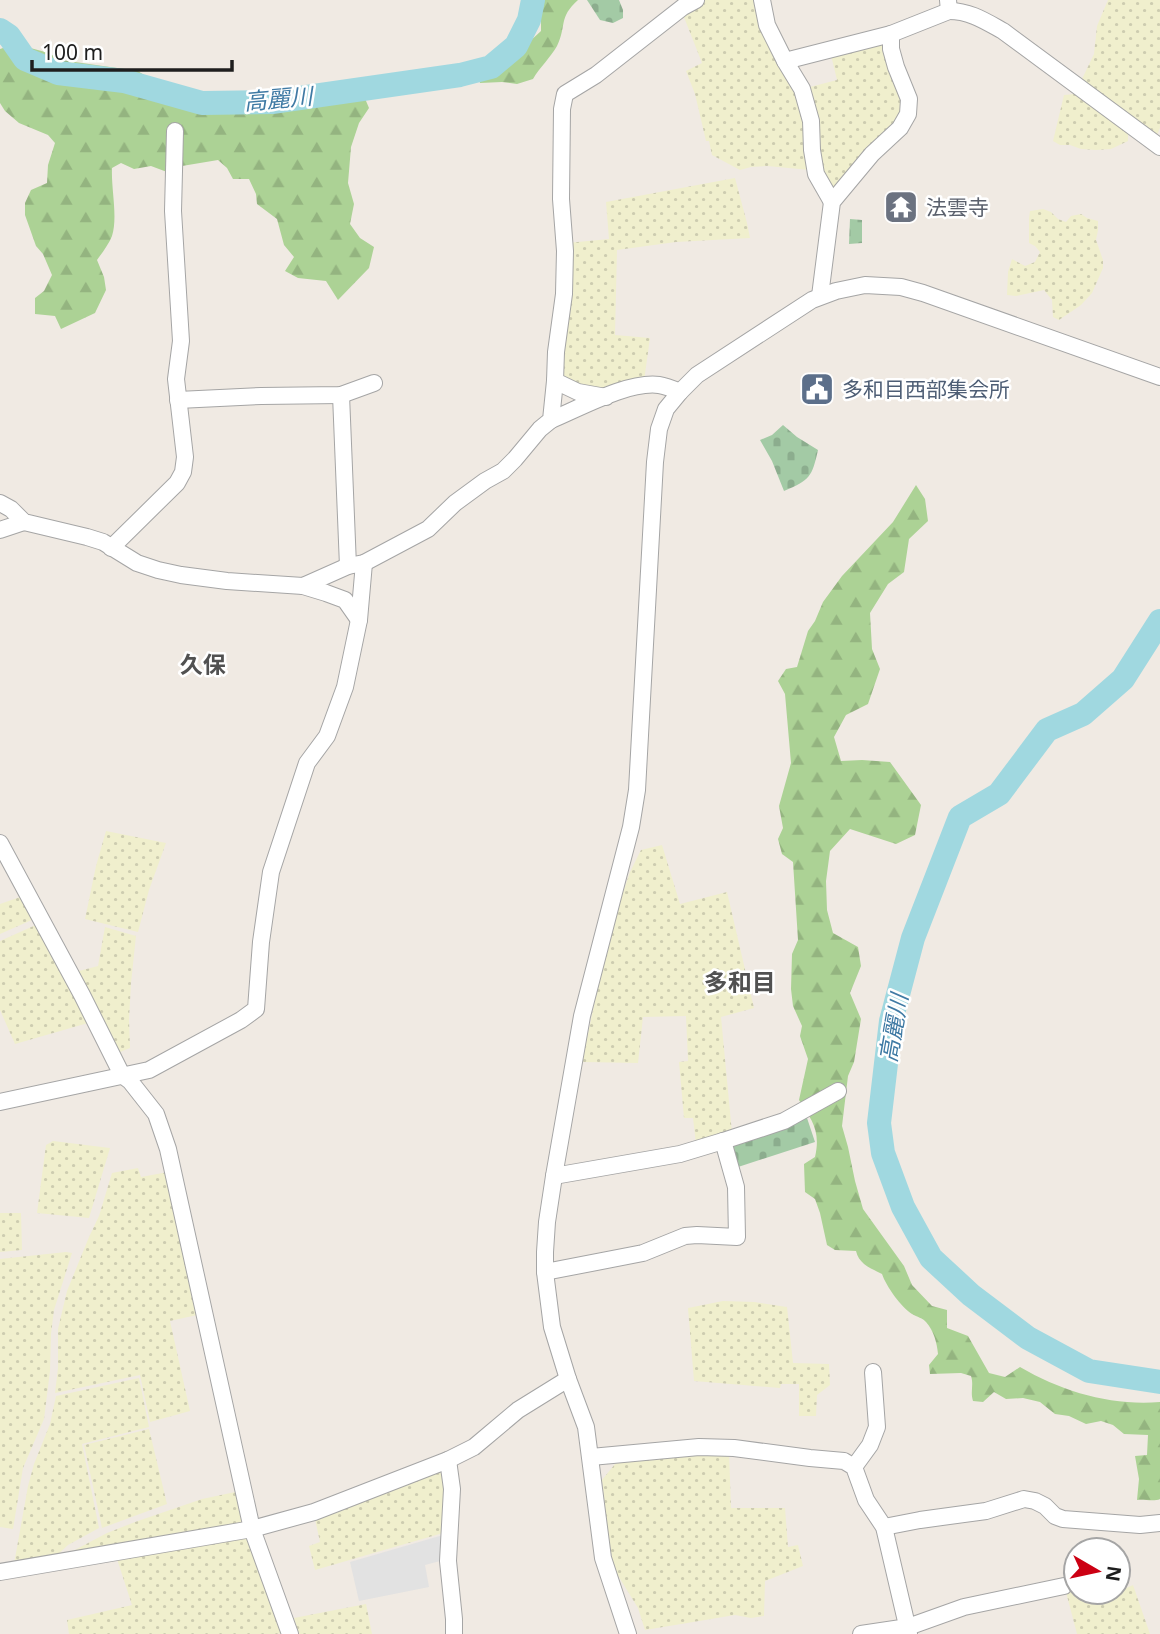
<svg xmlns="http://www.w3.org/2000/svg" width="1160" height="1634" viewBox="0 0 1160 1634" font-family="'Noto Sans','Noto Sans JP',sans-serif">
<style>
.farmland{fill:url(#farmland-dots)}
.forest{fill:url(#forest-firs)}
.cemetery{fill:url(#cemetery-stones)}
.parking{fill:#e2e2e2}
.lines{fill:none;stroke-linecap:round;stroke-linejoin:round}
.river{stroke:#a0d8e0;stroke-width:24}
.minor-casing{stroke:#a5a5a5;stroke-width:18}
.minor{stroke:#fff;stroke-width:16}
.labels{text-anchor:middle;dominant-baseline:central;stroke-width:5;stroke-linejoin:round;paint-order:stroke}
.worship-label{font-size:21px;fill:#5b616d;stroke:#fff;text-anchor:start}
.service-label{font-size:21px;fill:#4e5e75;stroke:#fff;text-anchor:start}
.water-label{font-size:23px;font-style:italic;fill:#3f7aa4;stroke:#fff}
.neighbourhood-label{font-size:23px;font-weight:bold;fill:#515151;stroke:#fff}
.quarter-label{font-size:24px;font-weight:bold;fill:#515151;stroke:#fff}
</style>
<defs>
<pattern id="farmland-dots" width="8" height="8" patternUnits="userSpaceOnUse" patternTransform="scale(1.75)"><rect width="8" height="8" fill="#f0efcd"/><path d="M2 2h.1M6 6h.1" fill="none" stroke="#cdccb0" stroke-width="1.8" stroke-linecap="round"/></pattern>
<pattern id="forest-firs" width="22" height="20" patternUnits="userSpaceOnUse" patternTransform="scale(1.75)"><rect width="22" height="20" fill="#acd295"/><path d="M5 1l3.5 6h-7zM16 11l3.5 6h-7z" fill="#94b480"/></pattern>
<pattern id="cemetery-stones" width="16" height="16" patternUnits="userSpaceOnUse" patternTransform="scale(1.75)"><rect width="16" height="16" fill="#a3caa5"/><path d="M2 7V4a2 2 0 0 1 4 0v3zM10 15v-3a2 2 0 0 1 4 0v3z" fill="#8cad8e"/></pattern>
</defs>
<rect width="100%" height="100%" fill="#f0eae3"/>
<g class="farmland">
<polygon points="703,0 757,0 801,99 810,170 767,166 751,167 740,170 712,155 709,141 706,141 695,94 686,71 702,63 682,12"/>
<polygon points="1108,0 1160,0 1160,128 1156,137 1082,79 1094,54 1097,26"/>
<polygon points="883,40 905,100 900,119 835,194 818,170 806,88 837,80 830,51"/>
<polygon points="1075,94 1128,133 1128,141 1111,149 1096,150 1081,149 1070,145 1060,145 1053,141 1064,95"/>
<polygon points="735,178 747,223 750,238 676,242 617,250 615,335 650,338 644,381 604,394 559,376 567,243 609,239 606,202"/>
<polygon points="1043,209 1051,212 1058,219 1066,222 1071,216 1081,214 1087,218 1098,221 1098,230 1096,240 1103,260 1103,268 1092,293 1081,305 1059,320 1053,317 1052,300 1044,290 1016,296 1007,295 1008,272 1012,259 1025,266 1035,262 1040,252 1035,246 1029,243 1029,218 1030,211"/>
<polygon points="106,831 166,843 149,890 138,932 85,919 96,866"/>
<polygon points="662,845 680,904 727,892 754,1008 721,1017 732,1133 696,1144 693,1118 684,1118 679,1062 688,1061 686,1016 643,1017 638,1063 582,1062 600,977 618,907 630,872 641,850"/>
<polygon points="23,896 34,919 0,934 0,904"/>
<polygon points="38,924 88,1023 15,1044 0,1010 0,941"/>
<polygon points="105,927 136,936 131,983 129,1020 130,1048 120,1052 79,971 98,966"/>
<polygon points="53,1141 110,1148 89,1218 37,1213 46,1145"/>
<polygon points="138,1168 141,1177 168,1172 197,1315 170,1321 190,1411 150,1422 140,1375 55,1393 58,1368 58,1329 67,1291 89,1237 99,1216 112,1173"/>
<polygon points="0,1213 21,1213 22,1250 0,1252"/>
<polygon points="66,1252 72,1253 54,1310 51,1334 50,1371 44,1419 23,1468 13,1529 0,1527 0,1259"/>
<polygon points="723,1301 754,1302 787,1307 793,1363 829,1364 830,1385 817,1395 816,1416 799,1416 799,1384 781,1384 780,1388 694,1381 688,1308"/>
<polygon points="139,1378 149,1427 82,1444 99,1528 68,1545 54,1558 14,1564 28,1486 34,1464 50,1424 56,1396"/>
<polygon points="149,1429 167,1504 102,1528 84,1445"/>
<polygon points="729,1452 731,1508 785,1508 788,1547 798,1545 803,1566 765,1581 764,1616 751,1618 735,1615 645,1630 638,1608 614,1569 608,1535 602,1480 615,1464 643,1456"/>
<polygon points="437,1471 445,1476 443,1533 315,1570 309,1546 320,1542 315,1519"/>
<polygon points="240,1491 244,1524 70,1555 71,1552 107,1533 135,1522 202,1499"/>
<polygon points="250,1537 285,1632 277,1634 69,1634 67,1620 132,1605 117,1559"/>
<polygon points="1118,1582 1124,1589 1133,1585 1150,1634 1077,1634 1066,1592 1076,1590 1076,1592 1118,1592"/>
<polygon points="366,1604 372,1634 299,1634 294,1618"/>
</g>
<g class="forest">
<path d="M540,0h38c-20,18 -11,25 -21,46 -6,11 -17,21 -24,33l-16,5 -15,-2 -22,1 -1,-5 21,-9 41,-38v-10l-4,-19z"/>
<path d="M9,46h14l26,7 12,7 77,11 22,15 29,9 8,-2 54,7 8,-6 10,-2 38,1 54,-4 8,19 -10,15 -8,24 -3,36 6,21 -4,20 10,14 14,9 -5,21 -31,32 -12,-19 -28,-3 -13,-7 9,-14 -10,-12 -7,-26 -20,-15 -1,-10 -7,-15h-16l-6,-11 -9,-8 -42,7 -9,5 -16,-6 -17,3 -13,-6 -9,5c-1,21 6,49 0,68 -3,8 -10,17 -15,24l7,17 2,13 -11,23 -34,16 -6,-13 -20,-2v-16l9,-7 8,-16 -9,-21 -7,-8 -11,-31v-12l6,-13 16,-7 1,-18 7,-22 -7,-8 -29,-12 -14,-12 -5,-8v-54z"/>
<path d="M916,485l9,14 3,22 -19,18 -5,33 -16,12 -18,29 2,36 8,20 -12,35 -22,11 -12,22 7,24 21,-1 28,2 31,43 -6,30 -19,9 -46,-15 -20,22 -4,30 1,29 6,23 25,14 3,19 -11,27 11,26 -7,43 -6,14 -6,50 6,21 7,34 8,28 41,57 8,19 20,21 15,4v18l21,8 21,37 16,4 15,-10c43,25 91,39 140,35v97c-6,3 -16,0 -23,1l2,-21 -4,-23 12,-1 1,-20 -24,-1 -11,-9 -12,-4 -15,3 -17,-8 -14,-2 -15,-12 -17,-4 -17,1 -12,-7 -11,10 -10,-1c-3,-9 1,-16 -2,-25l-10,-3 -31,1 -1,-9 9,-11c-1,-11 -4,-23 -12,-32 -3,-4 -9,-5 -14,-8 -11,-7 -26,-28 -30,-40 -12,-6 -23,-10 -26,-23l-21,-1 -8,-5 -7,-32 -5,-14 -10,-7 -1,-28 11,-7c6,-26 -3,-37 -16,-57l9,-41 -8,-23 2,-10 -9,-20 -2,-17 1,-35 6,-14 -5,-78 -11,-8 -4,-15 5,-11 -4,-22 12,-43 -6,-69 -7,-13 8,-12 11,-2 11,-36 7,-10 8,-19 19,-26 51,-54z"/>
</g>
<g class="cemetery">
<polygon points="587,0 619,0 623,10 623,18 613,23 600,20"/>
<polygon points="850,219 862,220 862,243 849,244"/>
<path d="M783,425l14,12 21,13c-6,27 -8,30 -34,41l-12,-30 -12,-21 12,-5z"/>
<polygon points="807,1118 815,1142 735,1168 728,1143"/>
</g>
<polygon class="parking" points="443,1535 444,1560 425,1565 429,1587 359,1601 350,1562"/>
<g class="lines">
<g class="river">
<polyline points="0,30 9,36 25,59 58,73 124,81 202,103 272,102 460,75 491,67 516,46 529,20 533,0"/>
<polyline points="1160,621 1123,679 1083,714 1047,730 999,794 960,817 913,938 891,1021 879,1123 883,1153 903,1207 931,1258 971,1295 1028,1338 1089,1371 1160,1382"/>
</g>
<g class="minor-casing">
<g id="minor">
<polyline points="762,0 767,25 785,61 802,89 811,121 812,150 816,174 832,202"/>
<path d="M949,11c21,0 36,10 54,20l157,116"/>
<polyline points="785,61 891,34 949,11 948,0"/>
<polyline points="820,296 832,202 872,154 900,128 908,114 909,99 896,67 891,49 891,34"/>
<polyline points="555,381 578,392 606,397"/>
<polyline points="341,395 348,566"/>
<polyline points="178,400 261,396 341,395 374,383"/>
<path d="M551,420c29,-12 77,-39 108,-35 7,1 14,4 21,7"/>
<polyline points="0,503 11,509 24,522 87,537 103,542 137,563 158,570 181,575 227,581 303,586 348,566 364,563 428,529 455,503 485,481 503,471 515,459 540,429 551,420 555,381 556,352 564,294 565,251 561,199 562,109 565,94 596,75 683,7 696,0"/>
<polyline points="0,530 24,522"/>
<polyline points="111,548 177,483 183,472 185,457 176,379 181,341 173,211 175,131"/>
<polyline points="303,586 326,593 345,600 359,620"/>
<polyline points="0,843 82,995 122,1075 130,1081 156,1114 168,1149 252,1529 290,1634"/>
<polyline points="0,1102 149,1070 241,1020 256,1009 261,942 271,872 307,763 327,736 345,687 359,620 364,563"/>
<polyline points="554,1176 680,1154 723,1141 784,1121 838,1091"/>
<polyline points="545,1272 643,1253 685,1236 697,1235 737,1237 736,1187 723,1141"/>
<polyline points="591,1457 699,1447 734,1448 810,1458 844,1461 854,1467 866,1500 884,1527 909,1634"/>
<polyline points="448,1460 452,1489 448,1561 454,1619 454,1634"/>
<polyline points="854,1467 870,1445 877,1427 873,1372"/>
<polyline points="884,1527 920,1520 986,1511 1024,1499 1035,1501 1045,1506 1055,1516 1063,1519 1140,1525 1160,1523"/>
<polyline points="0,1572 252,1529 314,1512 448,1460 474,1447 518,1410 568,1379"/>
<polyline points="628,1634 603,1558 586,1427 568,1379 552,1327 545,1272 545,1252 547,1222 554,1176 582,1016 631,827 637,790 655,462 659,429 666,409 680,392 697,375 812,300 836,291 865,285 901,287 923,293 1160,377"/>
<polyline points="861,1634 908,1627 964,1607 1064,1586"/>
</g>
</g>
<use href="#minor" class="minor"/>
</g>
<defs>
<g id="temple-square" transform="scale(1.75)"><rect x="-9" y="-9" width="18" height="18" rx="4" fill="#6b7280" stroke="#fff"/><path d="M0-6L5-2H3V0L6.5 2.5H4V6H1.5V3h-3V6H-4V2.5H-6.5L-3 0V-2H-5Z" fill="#fff"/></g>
<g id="civic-square" transform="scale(1.75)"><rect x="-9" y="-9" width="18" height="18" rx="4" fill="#5c6f8a" stroke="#fff"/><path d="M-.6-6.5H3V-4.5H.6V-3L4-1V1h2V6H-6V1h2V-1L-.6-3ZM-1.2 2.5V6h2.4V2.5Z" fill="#fff"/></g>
</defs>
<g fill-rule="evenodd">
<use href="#temple-square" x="901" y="207"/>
<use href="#civic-square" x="817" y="389"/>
</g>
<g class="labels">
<g class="worship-label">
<text x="926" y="207">法雲寺</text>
</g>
<g class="service-label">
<text x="842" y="389">多和目西部集会所</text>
</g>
<g class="water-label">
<text transform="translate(278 98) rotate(-5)">高麗川</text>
<text transform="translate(893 1028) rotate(-80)">高麗川</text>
</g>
<g class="neighbourhood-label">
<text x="203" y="664">久保</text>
</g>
<g class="quarter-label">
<text x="740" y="981">多和目</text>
</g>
</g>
<g transform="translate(1097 1571) rotate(99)"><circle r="33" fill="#ffffff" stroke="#a5a5a5" stroke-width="2"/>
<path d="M0-5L12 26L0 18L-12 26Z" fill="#cc0013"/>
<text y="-10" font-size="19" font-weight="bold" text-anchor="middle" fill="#1e1e1e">N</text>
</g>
<path d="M32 60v10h200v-10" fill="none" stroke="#1e1e1e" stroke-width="3.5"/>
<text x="42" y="60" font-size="21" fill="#1e1e1e" stroke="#ffffff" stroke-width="5" paint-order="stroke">100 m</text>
</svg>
